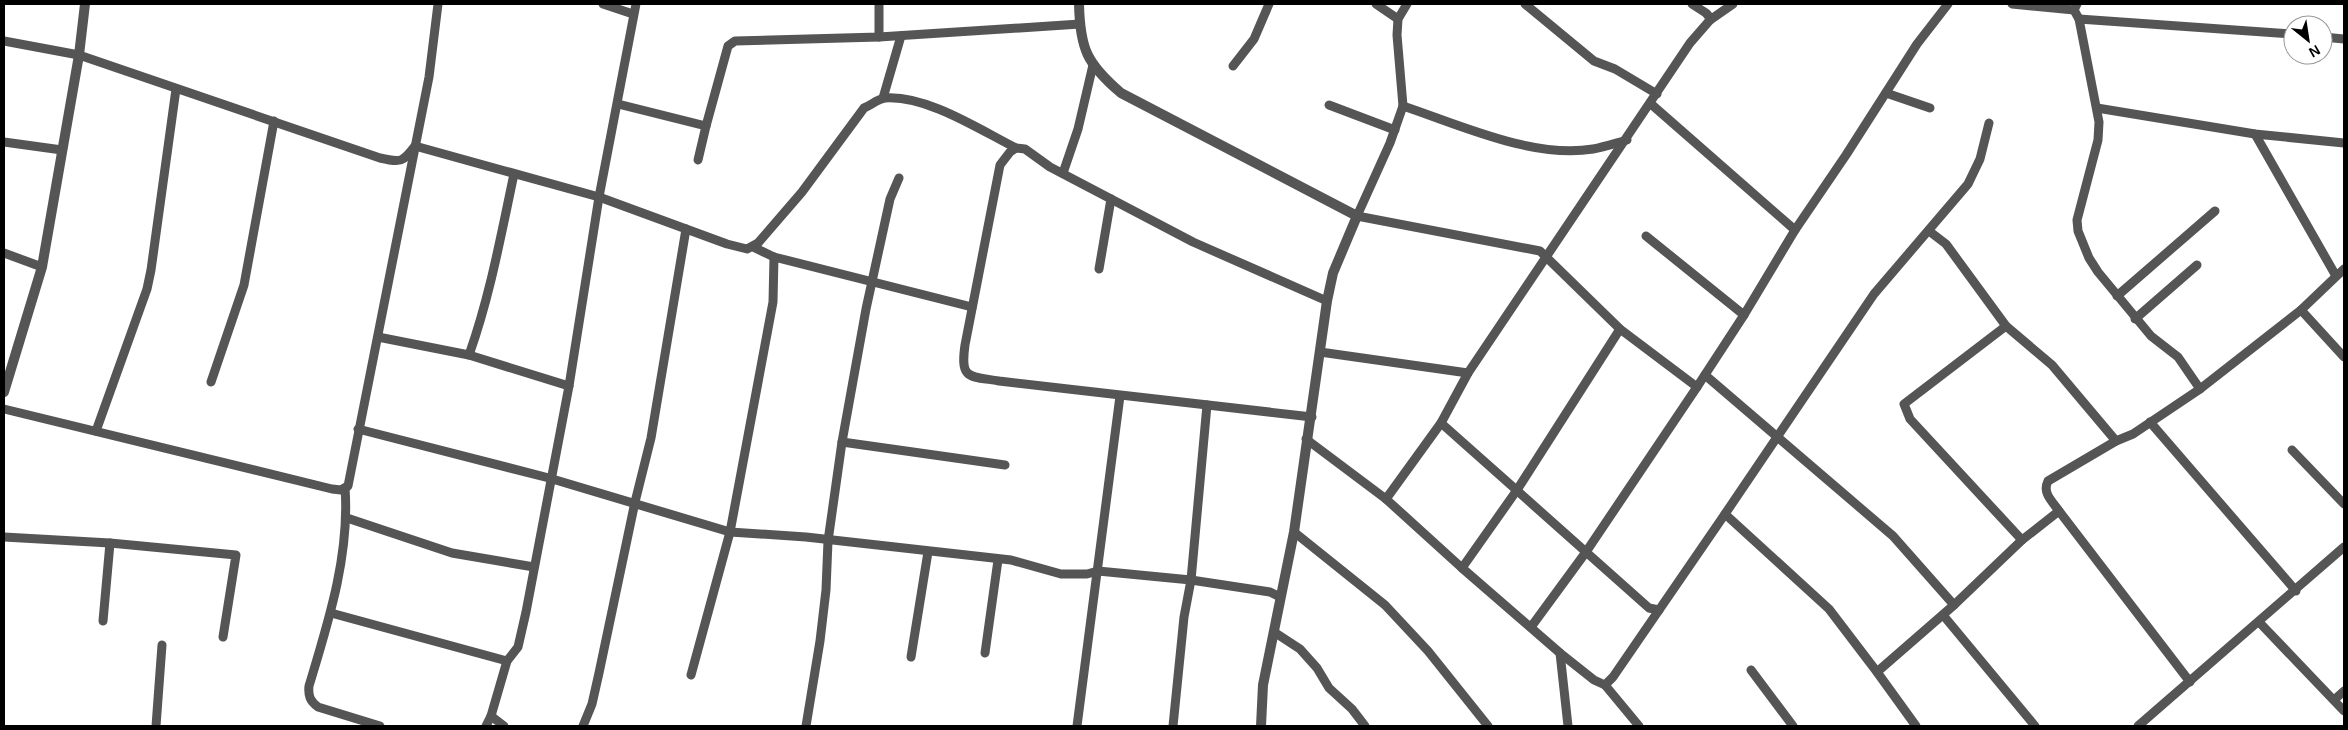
<svg xmlns="http://www.w3.org/2000/svg" width="2348" height="730" viewBox="0 0 2348 730" font-family="Arial,sans-serif">
<style>
.lines{fill:none;stroke-linecap:round;stroke-linejoin:round}
.minor{stroke:#555;stroke-width:9}
.tertiary{stroke:#555;stroke-width:10}
</style>
<rect width="100%" height="100%" fill="#fff"/>
<g class="lines">
<g class="minor">
<polyline points="603,4 633,14"/>
<polyline points="879,4 879,37"/>
<polyline points="1376,4 1398,19"/>
<polyline points="1407,4 1398,19 1397,35 1403,106 1390,143 1357,216 1540,251 1620,329 1697,387"/>
<polyline points="1525,4 1594,61 1615,69 1657,94"/>
<polyline points="1692,4 1706,13 1711,19 1710,20"/>
<polyline points="2012,4 2074,10"/>
<polyline points="2079,19 2293,34"/>
<polyline points="2323,37 2344,39"/>
<path d="M4,41l75,14 301,103c21,5 23,4 35,-12l184,51 128,47 20,5 11,-6 44,-51 62,-84c7,-3 14,-9 21,-10 42,-3 95,32 131,50l9,1 25,18 143,75 134,59"/>
<polyline points="1233,66 1254,39 1269,4"/>
<polyline points="1886,93 1930,108"/>
<polyline points="883,98 901,36"/>
<polyline points="618,104 706,126 698,160"/>
<polyline points="1651,104 1795,230"/>
<polyline points="1329,105 1395,130"/>
<path d="M1403,106c57,19 130,53 190,43 11,-2 23,-6 34,-9"/>
<polyline points="2097,108 2255,134 2344,143"/>
<polyline points="706,126 728,46 735,41 879,37 1080,24"/>
<polyline points="2255,134 2336,276"/>
<polyline points="4,142 62,150"/>
<path d="M1016,148l-6,4 -10,13 -35,180c-5,35 4,31 34,36l313,36"/>
<polyline points="1063,173 1078,129 1093,65"/>
<polyline points="1929,231 1946,244 2006,326 2052,365 2116,441"/>
<polyline points="1646,236 1744,315"/>
<polyline points="753,247 774,257 972,307"/>
<polyline points="4,253 42,267"/>
<polyline points="1099,269 1111,199"/>
<polyline points="2117,296 2215,211"/>
<polyline points="2301,310 2344,357"/>
<polyline points="2135,319 2197,265"/>
<polyline points="2006,326 1904,404 1910,419 2022,540"/>
<polyline points="378,337 469,355 569,386"/>
<polyline points="1320,352 1468,373"/>
<path d="M469,355c21,-59 32,-120 45,-181"/>
<polyline points="1705,375 1893,536 1954,605"/>
<polyline points="211,382 244,285 274,121"/>
<polyline points="2200,389 2301,310 2344,269"/>
<polyline points="4,409 332,489 341,490 348,486 429,77 438,4"/>
<polyline points="2150,422 2296,591"/>
<polyline points="1441,423 1649,608 1659,610"/>
<polyline points="358,429 549,478 730,532 806,537 1011,560 1061,574 1087,574 1098,571 1191,580 1270,592 1280,597"/>
<polyline points="96,431 147,289 151,270 176,89"/>
<path d="M1306,439l80,60 76,69 98,85 34,27 11,5 8,-8 112,-163 104,95 48,63 77,-67 68,-65 37,-29c-7,-10 -17,-18 -11,-30l68,-40 17,-7 67,-45 -22,-32 -27,-21 -53,-64 -9,-14 -11,-27 -1,-11 21,-80 1,-18 -20,-103 -5,-9 3,-6"/>
<polyline points="842,442 1005,465"/>
<polyline points="2292,450 2344,504"/>
<path d="M345,488c5,67 -17,135 -36,198 -1,10 1,15 9,21l62,19"/>
<polyline points="1386,499 1441,423 1468,373 1690,43 1710,20 1733,4"/>
<polyline points="2059,511 2190,682"/>
<polyline points="1725,514 1874,294 1968,184 1980,159 1989,123"/>
<polyline points="347,518 452,553 534,567"/>
<polyline points="1294,532 1385,605 1428,651 1488,726"/>
<polyline points="4,537 110,543 236,555 223,637"/>
<polyline points="1462,568 1517,490 1620,329"/>
<polyline points="331,613 507,661"/>
<polyline points="1943,615 2035,726"/>
<polyline points="103,621 110,543"/>
<polyline points="2259,622 2344,711"/>
<polyline points="1531,627 1586,552 1697,387 1744,315 1795,230 1846,155 1917,44 1948,4"/>
<polyline points="1274,632 1300,649 1317,668 1329,688 1352,709 1365,726"/>
<polyline points="985,653 998,560"/>
<polyline points="1560,653 1568,726"/>
<polyline points="911,657 928,552"/>
<polyline points="1751,670 1793,726"/>
<polyline points="1877,672 1916,726"/>
<polyline points="691,675 730,532 773,302 774,257"/>
<polyline points="1605,685 1639,726"/>
<polyline points="2334,700 2344,691"/>
<polyline points="491,716 504,726"/>
<polyline points="156,726 162,645"/>
<polyline points="486,726 491,716 507,661 518,647 526,612 569,386 599,197 636,4"/>
<polyline points="583,726 592,704 599,673 635,502 651,438 686,229"/>
<polyline points="806,726 820,641 826,590 828,541 842,442 866,309 890,199 899,178"/>
<polyline points="1077,726 1120,396"/>
<polyline points="1173,726 1184,617 1191,580 1207,405"/>
<polyline points="2138,726 2344,547"/>
</g>
<g class="tertiary">
<path d="M1079,4c1,45 8,60 42,89l236,123 -24,57 -6,28 -33,231 -31,153 -2,41"/>
<polyline points="4,392 42,267 79,55 85,4"/>
</g>
</g>
<rect width="2348" height="730" fill="none" stroke="#000000" stroke-width="10"/>
<g transform="translate(2308 40) rotate(150)"><circle r="24" fill="#ffffff" stroke="#999999"/>
<path d="M0-4L9 19L0 12L-9 19Z" fill="#000000"/>
<text y="-8" font-size="14" font-weight="bold" text-anchor="middle" fill="#000000">N</text>
</g>
</svg>
